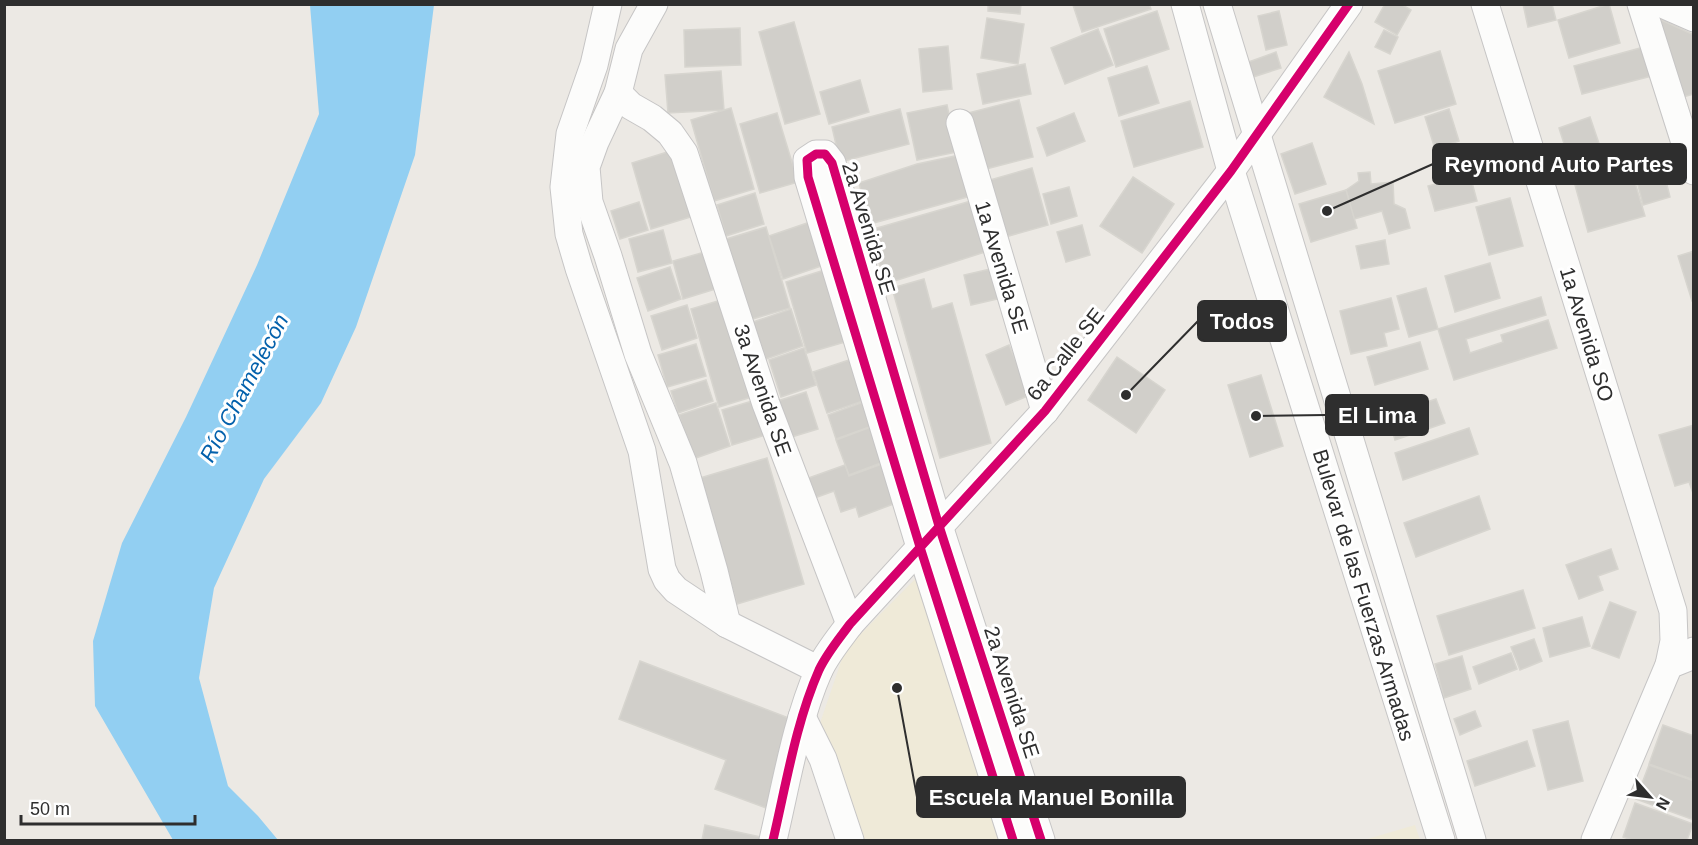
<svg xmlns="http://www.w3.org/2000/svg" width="1698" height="845" viewBox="0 0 1698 845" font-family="Arial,sans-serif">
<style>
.education{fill:#efead8}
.water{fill:#92cff2}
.building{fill:#d1cfca;stroke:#d7d5cf;stroke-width:1.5}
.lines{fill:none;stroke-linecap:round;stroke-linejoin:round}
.minor-casing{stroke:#c6c5c5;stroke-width:29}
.minor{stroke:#fcfcfb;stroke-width:27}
.cycleway-casing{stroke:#fff;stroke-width:13}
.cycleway{stroke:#d6006c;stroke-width:9}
.labels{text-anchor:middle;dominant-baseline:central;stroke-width:6;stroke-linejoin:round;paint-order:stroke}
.street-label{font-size:21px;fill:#2e2e2e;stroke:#fff}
.water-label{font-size:22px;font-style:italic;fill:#0361ac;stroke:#fff}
.leader{fill:none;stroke:#2e2e2e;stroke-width:2}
.callout-dot{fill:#2e2e2e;stroke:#fff;stroke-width:2}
.callout{fill:#2e2e2e;stroke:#2e2e2e;stroke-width:2}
.callout-label{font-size:22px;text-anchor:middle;font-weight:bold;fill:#fff}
</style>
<rect width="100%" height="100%" fill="#ece9e4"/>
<g class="education">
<polygon points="924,570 1012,840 858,840 819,726 845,650"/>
<polygon points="1415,825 1420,840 1364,840"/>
</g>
<polygon class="water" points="310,5 434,5 415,155 356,327 321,403 264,479 214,588 199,678 228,786 258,816 278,840 173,840 95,706 93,641 122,543 186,417 257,265 319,114"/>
<g class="building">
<polygon points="988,4 1021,4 1020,14 988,11"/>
<polygon points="1149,4 1151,9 1082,32 1073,5"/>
<polygon points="1385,4 1401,4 1411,10 1397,35 1375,22"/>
<polygon points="1523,4 1552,4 1556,20 1528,27"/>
<polygon points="1609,4 1620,43 1569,58 1558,20"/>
<polygon points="1157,11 1169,49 1116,67 1104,29"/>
<polygon points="1279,11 1287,45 1266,50 1258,16"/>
<polygon points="987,18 1024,24 1018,64 981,58"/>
<polygon points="1657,18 1694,35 1694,94 1679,98"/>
<polygon points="794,22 820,114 785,124 759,32"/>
<polygon points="740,28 741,65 685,67 684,30"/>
<polygon points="1098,29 1113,65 1065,84 1051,48"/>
<polygon points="1384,30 1398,37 1390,54 1375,47"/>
<polygon points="948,46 952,89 923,92 919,49"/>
<polygon points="1644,47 1652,76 1582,94 1574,66"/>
<polygon points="1440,51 1456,104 1395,123 1378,71"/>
<polygon points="1276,52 1281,68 1247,79 1243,64"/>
<polygon points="1349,52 1362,84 1374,124 1324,97"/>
<polygon points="1025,64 1031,94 983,104 977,74"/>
<polygon points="1147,66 1159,103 1119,116 1108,78"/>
<polygon points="721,71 724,110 668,113 665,75"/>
<polygon points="860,80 869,112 829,124 820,92"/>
<polygon points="1019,100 1033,157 982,170 968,113"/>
<polygon points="1190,101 1203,147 1134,167 1121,121"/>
<polygon points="947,105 957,152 917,160 907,113"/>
<polygon points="731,108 754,189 714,201 691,120"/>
<polygon points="900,109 909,144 840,162 832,127"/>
<polygon points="1449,109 1459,141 1435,149 1425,117"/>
<polygon points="777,113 798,182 760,193 740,124"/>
<polygon points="1074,113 1085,141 1047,156 1037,128"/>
<polygon points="1590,117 1605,161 1573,172 1559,128"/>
<polygon points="1312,143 1326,184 1295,194 1281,154"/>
<polygon points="677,149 697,215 651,229 632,163"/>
<polygon points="960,155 971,196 870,224 859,183 917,164"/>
<polygon points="1032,168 1048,225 998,239 983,182"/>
<polygon points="1631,169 1645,216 1588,232 1575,185"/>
<polygon points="1663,169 1670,197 1643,205 1636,177"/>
<polygon points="1370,172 1371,184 1393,182 1394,204 1405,209 1410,228 1389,234 1382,211 1354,219 1346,190 1359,181 1358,173"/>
<polygon points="1470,175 1477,201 1435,211 1428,186"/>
<polygon points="1133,177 1174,204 1142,253 1100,226"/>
<polygon points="1069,187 1077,216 1051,224 1043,194"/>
<polygon points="1346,190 1357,228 1311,242 1299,204"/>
<polygon points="755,193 764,224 726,236 717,205"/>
<polygon points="1510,198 1523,246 1489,255 1476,207"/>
<polygon points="971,201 985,252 885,284 870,230"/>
<polygon points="639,202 648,230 620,239 611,211"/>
<polygon points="813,221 827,264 783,279 769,236"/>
<polygon points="1082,225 1090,255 1066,262 1057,232"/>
<polygon points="766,227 790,308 749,320 726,239"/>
<polygon points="663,230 672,263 638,272 629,239"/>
<polygon points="1385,240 1389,264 1361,269 1356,246"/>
<polygon points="712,250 722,287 683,299 673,261"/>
<polygon points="1694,251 1694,300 1692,301 1678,256"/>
<polygon points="1490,263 1500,298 1455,312 1445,276"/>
<polygon points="670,267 681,299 648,311 637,278"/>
<polygon points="831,268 852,340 807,353 786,282"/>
<polygon points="995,268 1002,298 971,305 964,275"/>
<polygon points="924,279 932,309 952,303 991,443 940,458 892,288"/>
<polygon points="1426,288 1438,329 1409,337 1397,296"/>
<polygon points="1541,297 1546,315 1466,339 1470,353 1503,342 1501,335 1548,320 1557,348 1454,380 1438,329"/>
<polygon points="728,298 755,396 719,407 691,309"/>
<polygon points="1391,298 1399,329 1384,333 1387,346 1351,354 1340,311"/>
<polygon points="687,305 697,338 662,350 651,316"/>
<polygon points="791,309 803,346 766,359 753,322"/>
<polygon points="1420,342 1428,369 1375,385 1367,357"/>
<polygon points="696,344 706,376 667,387 658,355"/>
<polygon points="1009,345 1030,395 1006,405 986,355"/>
<polygon points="804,348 816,385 781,397 769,360"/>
<polygon points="1117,357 1165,390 1136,433 1088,400"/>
<polygon points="855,358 869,399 827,413 813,372"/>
<polygon points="1261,375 1283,446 1250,457 1228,385"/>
<polygon points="706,380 713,401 678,413 671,391"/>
<polygon points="806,392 818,429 785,439 774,402"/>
<polygon points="759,399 769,434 732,445 722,410"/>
<polygon points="1436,399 1445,423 1395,440 1388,415"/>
<polygon points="866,401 875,425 836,439 828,415"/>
<polygon points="716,403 730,446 693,459 679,415"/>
<polygon points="876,425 889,460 849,475 836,440"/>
<polygon points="1694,425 1694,496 1689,482 1675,486 1659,435"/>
<polygon points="1469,428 1478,454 1403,480 1395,453"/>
<polygon points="767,458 804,584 737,604 700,478"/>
<polygon points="890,461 904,500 859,517 856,507 841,512 834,491 809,500 803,480 845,465 849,476"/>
<polygon points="1479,496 1490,529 1416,557 1404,523"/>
<polygon points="1611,549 1618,569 1598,576 1603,590 1579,599 1566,565"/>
<polygon points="1523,590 1535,628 1449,655 1437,616"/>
<polygon points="1610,602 1636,612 1619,658 1592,648"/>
<polygon points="1582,617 1590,646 1550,657 1543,628"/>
<polygon points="1534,639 1542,661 1520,670 1511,647"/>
<polygon points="1511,653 1517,669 1479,684 1473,667"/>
<polygon points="1462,656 1471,689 1444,698 1435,664"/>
<polygon points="640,661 799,722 766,808 715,789 726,760 619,719"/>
<polygon points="1475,711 1481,726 1460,735 1454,719"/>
<polygon points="1568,721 1583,781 1548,790 1533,730"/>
<polygon points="1663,725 1694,736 1694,780 1649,764"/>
<polygon points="1527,741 1535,766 1475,786 1467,761"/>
<polygon points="1649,765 1694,781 1694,820 1636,799"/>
<polygon points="1635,803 1693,824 1687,840 1632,840 1623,837"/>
<polygon points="705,825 761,837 760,840 702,840"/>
</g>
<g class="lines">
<g class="minor-casing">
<g id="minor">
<polyline points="608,4 594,65 570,134 564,187 569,234 579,268 642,451 662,569 667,580 676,590 727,624 819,670"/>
<polyline points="654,4 629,49 618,93 631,106 652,118 670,133 684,153 766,404 850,624"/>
<polyline points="1185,4 1231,171 1441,840"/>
<polyline points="1217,4 1472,840"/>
<polyline points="1485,4 1673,611 1674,641 1669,665"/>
<polyline points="1641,4 1694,171"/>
<polyline points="1662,4 1694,18"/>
<polyline points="618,93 595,142 586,167 589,202 608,256 638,354 683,463 714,571 727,624"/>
<polyline points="960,123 1045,411"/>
<polyline points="802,717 823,759 850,840"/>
<path d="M773,840c13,-55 23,-118 46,-170 8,-17 20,-31 31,-46l195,-213 186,-240 118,-167"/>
<polyline points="1013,840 920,547 808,177 807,160 816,154 825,154 832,163 939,526 1041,840"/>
<polyline points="1595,840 1669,665 1689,657 1694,651"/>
</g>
</g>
<use href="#minor" class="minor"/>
<g class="cycleway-casing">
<g id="cycleway">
<path d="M773,840c13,-55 23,-118 46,-170 8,-17 20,-31 31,-46l195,-213 186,-240 118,-167"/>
<polyline points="1013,840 920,547 808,177 807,160 816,154 825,154 832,163 939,526 1041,840"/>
</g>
</g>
<use href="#cycleway" class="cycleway"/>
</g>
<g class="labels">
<g class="street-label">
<text transform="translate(869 228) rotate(73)">2a Avenida SE</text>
<text transform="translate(1002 267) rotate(73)">1a Avenida SE</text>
<text transform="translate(1587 334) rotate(73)">1a Avenida SO</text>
<text transform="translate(1065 354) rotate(-52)">6a Calle SE</text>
<text transform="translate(763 390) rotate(71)">3a Avenida SE</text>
<text transform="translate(1364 595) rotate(73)">Bulevar de las Fuerzas Armadas</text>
<text transform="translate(1012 692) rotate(72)">2a Avenida SE</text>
</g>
<g class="water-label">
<text transform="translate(244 388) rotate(-62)">Río Chamelecón</text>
</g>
</g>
<path class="leader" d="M1327 211L1433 164M1126 395L1198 321M1256 416L1326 415M897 688L917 797"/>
<g class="callout-dot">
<circle cx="1327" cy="211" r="6"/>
<circle cx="1126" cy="395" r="6"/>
<circle cx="1256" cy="416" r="6"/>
<circle cx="897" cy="688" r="6"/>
</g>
<g class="callout">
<rect x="1433" y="144" width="253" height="40" rx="6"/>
<rect x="1198" y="301" width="88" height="40" rx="6"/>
<rect x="1326" y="395" width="102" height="40" rx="6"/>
<rect x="917" y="777" width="268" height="40" rx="6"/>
</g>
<g class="callout-label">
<text x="1559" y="172">Reymond Auto Partes</text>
<text x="1242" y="329">Todos</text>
<text x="1377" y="423">El Lima</text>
<text x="1051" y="805">Escuela Manuel Bonilla</text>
</g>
<rect width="1698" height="845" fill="none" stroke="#2e2e2e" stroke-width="12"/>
<g transform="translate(1650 797) rotate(118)" stroke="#ffffff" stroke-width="4.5" paint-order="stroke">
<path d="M0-4.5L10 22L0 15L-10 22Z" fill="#2e2e2e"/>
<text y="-9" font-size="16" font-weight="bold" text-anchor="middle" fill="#2e2e2e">N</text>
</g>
<path d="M21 815v9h174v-9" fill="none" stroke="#2e2e2e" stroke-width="3"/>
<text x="30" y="815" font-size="18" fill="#2e2e2e" stroke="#ffffff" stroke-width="4.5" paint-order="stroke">50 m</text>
</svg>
